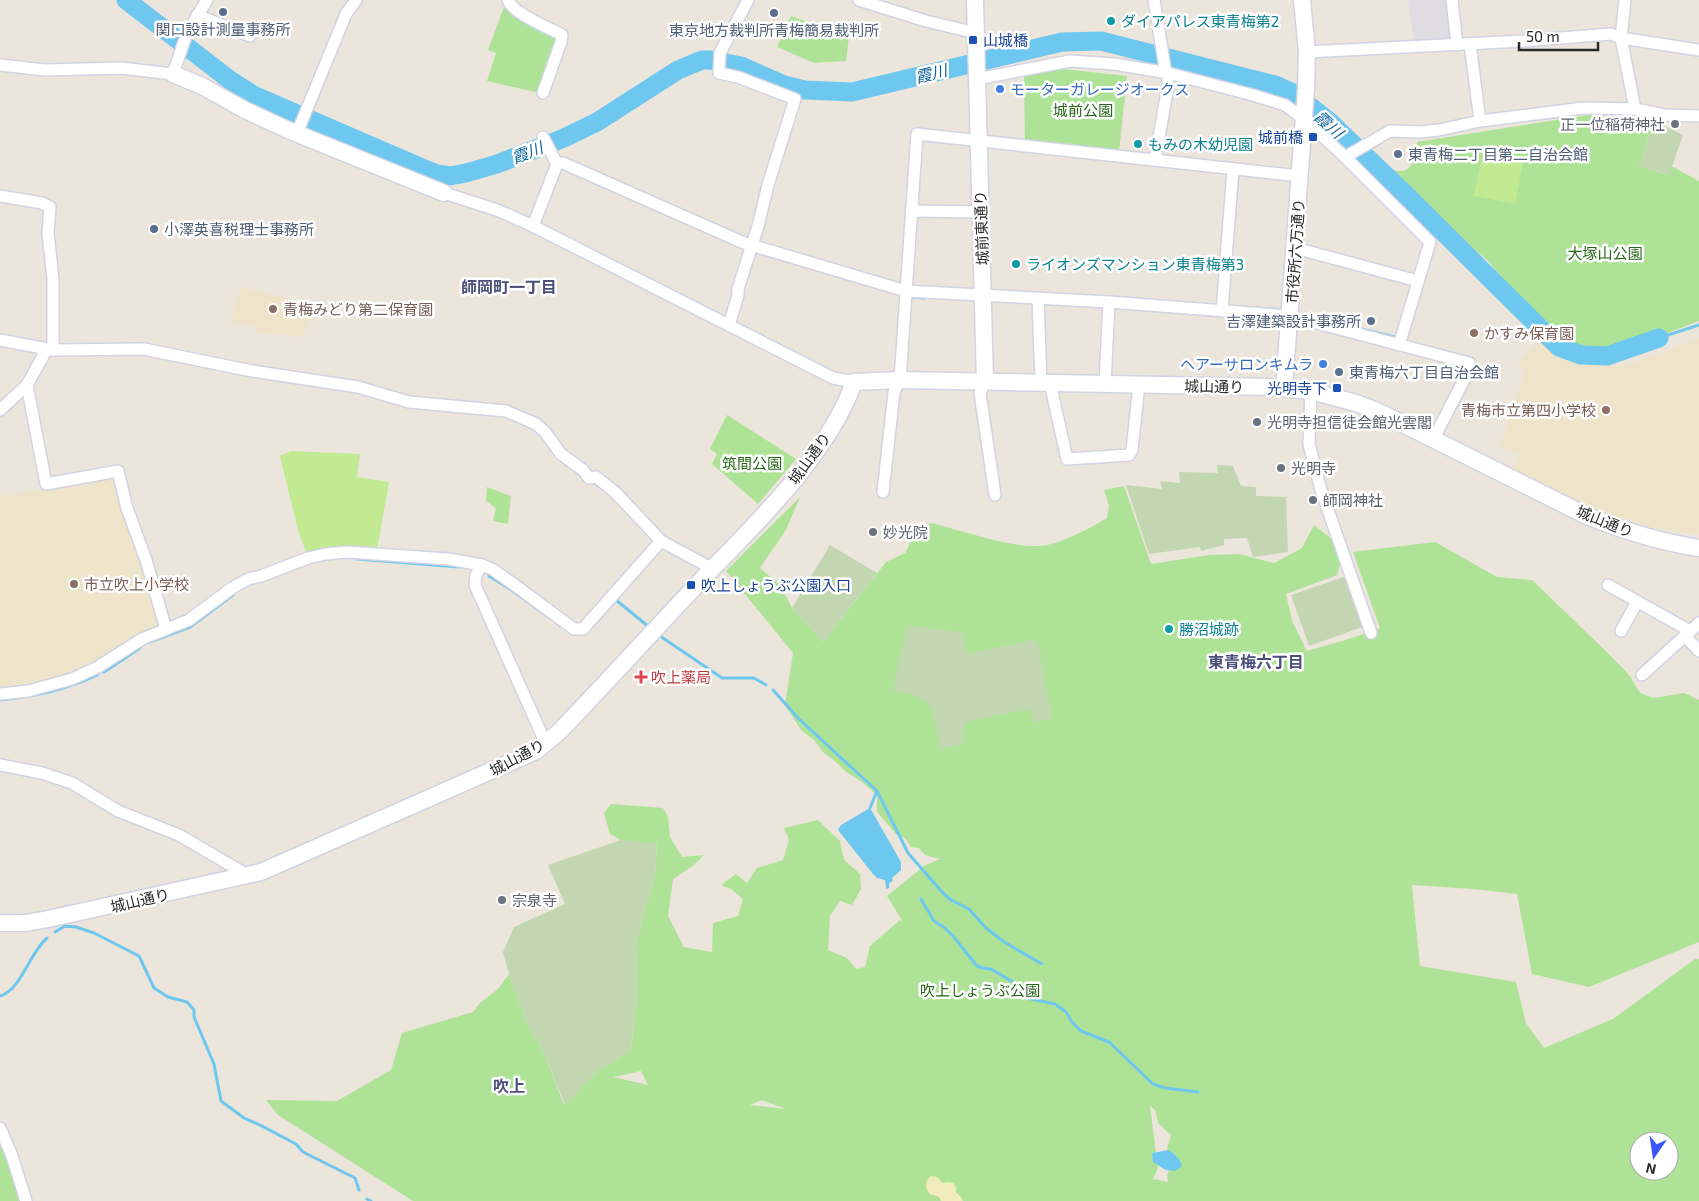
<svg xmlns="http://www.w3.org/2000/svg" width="1699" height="1201" viewBox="0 0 1699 1201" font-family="'Exo 2','Noto Sans JP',sans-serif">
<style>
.industrial{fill:#dfdce4}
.education{fill:#eee4ca}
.green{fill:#aee397;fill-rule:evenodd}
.sand{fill:#f1ecbe}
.cemetery{fill:#c2d6b2}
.pitch{fill:#c1ea93}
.water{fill:#6dc7ef}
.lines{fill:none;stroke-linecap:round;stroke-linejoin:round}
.stream{stroke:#6dc7ef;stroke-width:3}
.river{stroke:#6dc7ef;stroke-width:19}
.street-casing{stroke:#d1d3e3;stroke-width:14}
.secondary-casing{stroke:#d1d3e3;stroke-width:19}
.street{stroke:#fff;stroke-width:11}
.secondary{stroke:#fff;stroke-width:16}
.service-dot{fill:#5c6f8a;stroke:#fff;stroke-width:2}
.culture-dot{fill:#0f9aa8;stroke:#fff;stroke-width:2}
.transit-dot{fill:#1a4fb4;stroke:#fff;stroke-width:2}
.shop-dot{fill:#3f7fe0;stroke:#fff;stroke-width:2}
.worship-dot{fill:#6b7280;stroke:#fff;stroke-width:2}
.education-dot{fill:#8d6e63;stroke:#fff;stroke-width:2}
.health-dot{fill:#e0444e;stroke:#fff;stroke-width:2}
.labels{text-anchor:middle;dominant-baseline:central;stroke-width:5;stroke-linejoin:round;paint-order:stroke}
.culture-label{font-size:15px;fill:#0d838f;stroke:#fff;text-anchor:start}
.service-label{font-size:15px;fill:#4e5e75;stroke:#fff;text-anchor:start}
.transit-label{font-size:15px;fill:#164399;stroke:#fff;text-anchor:start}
.shop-label{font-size:15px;fill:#366cbe;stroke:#fff;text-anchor:start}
.park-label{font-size:15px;fill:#266719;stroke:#fff}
.worship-label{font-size:15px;fill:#5b616d;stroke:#fff;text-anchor:start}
.street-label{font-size:15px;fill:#2a2a2a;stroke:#fff}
.education-label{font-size:15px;fill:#785e54;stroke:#fff;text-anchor:start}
.health-label{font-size:15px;fill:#be3a42;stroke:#fff;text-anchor:start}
.water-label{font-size:16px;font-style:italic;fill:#0d649a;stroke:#fff}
.neighbourhood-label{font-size:16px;font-weight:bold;fill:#4a507a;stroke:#fff}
</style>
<rect width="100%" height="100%" fill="#ece5db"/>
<polygon class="industrial" points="1408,0 1448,0 1451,37 1449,40 1414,42"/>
<g class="education">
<polygon points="241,287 310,304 314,313 306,325 305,337 257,333 256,325 229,323"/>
<polygon points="1699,338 1699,535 1642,526 1593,508 1513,470 1520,455 1500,446 1524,374 1517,363 1540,342 1559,357 1577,364 1616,366 1640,361"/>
<polygon points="112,476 116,478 142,561 160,622 157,628 68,676 27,687 0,690 0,497"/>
</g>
<g class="green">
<polygon points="504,7 557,36 559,41 540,93 487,81 496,53 488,50"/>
<polygon points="791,16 849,36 846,61 814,63 777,47"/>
<polygon points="1064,69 1127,76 1119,152 1025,142 1024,76"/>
<path d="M1588,115l66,6 -15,45 29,9 3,-9 28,15v140l-97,37 -21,-3 -21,-10 -72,-84 -104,-88 5,-4c23,8 26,-8 28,-27z"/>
<polygon points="727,415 796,459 758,504 712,464 717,454 710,449"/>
<path d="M1124,486l27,78 58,-9 30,-1 35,9 28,-15 12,-23 19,15 8,20 -4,15 -51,19 6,27 15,30 45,-13 28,-10 -27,-76 82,-10 62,35 35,3 83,80 15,16 10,17 14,5 30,-5 15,7v242l-110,45 -57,-13 -15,-80 -44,-5 -61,-4 8,81 96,16 10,41 18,25 69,-29 82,-60h4v242h-1286l-135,-86 -12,-15 71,1 54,-31 11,-37 71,-21 7,-9 18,-14 11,-15 17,47 18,32 20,52 30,-31 37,-24 6,-55 -1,-52 19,-69 2,-30 -36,-4 -11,-6 -6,-21 7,-9 52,4 5,9 2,20 12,20 22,-2 -10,10 -21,14 -5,37 16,31 28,5 1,-29 25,-7 5,-17 -12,-10 -10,-4 15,-11 11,9 10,-15 26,-8 6,-20 -5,-12 34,-8 22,21 4,19 16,14 1,15 -9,16 -12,-4 -10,15 -2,34 19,8 9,11 9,-2 5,-21 30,-26 3,2 -16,-26 37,-30 16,-7 -15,-4 -6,-7 -8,-1 -6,-9 -8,-3 -20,-23v-17l-15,-13 -16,-10 -11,-11 -11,-8 -10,-13 -13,-10 -16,-25 8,-52 -67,-82 74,-74 -14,33 -26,38 21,18 11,22 31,34 63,-80 19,-9 11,-21 15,-9c31,7 86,28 116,22 16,-3 46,-18 60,-27l2,-12 -5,-16zM641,1071l7,14 -35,-8h1zM762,1100l24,9 -36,-4zM1150,1106l5,4 3,13 13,12 -4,13 5,14 -5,13 1,7 -15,-3 5,-11zM1639,1141h30v30h-30z"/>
<polygon points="487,487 511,496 508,524 493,521 496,508 486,501"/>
<polygon points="0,1138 23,1201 0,1201"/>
</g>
<path class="sand" d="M931,1176l6,1 6,6c9,-2 14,0 13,9l5,5 2,4h-22l-2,-4 -9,-3c-5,-6 -6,-13 1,-18z"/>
<g class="cemetery">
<polygon points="1654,121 1683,135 1669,175 1639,166"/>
<polygon points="1217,465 1233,466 1241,486 1256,487 1256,496 1286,497 1288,552 1253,557 1247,538 1224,539 1224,545 1201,551 1200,547 1149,554 1126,485 1162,489 1160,481 1180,483 1179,472 1218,473"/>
<polygon points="830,545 877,573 823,642 792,608"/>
<polygon points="1347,576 1365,626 1309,646 1291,595"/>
<path d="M907,626l55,6 5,22 70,-15 15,79 -18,5 -4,-14 -62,12 -6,11 1,12 -23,5c-8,-40 -2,-52 -47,-58z"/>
<polygon points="621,840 657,843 655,874 636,943 637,995 631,1050 594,1074 565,1105 544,1053 526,1021 509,974 503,952 514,927 565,904 548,865"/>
</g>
<g class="pitch">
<polygon points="1483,150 1524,159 1515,204 1474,196"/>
<polygon points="291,451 360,454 357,477 389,482 377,550 343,548 306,552 298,530 280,456"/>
</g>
<g class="water">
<polygon points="870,808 901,862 901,870 892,878 893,881 889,883 889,888 886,889 885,880 877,878 873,874 838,830 841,825"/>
<path d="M1168,1150c6,3 13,10 14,16l-7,5 -9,-1 -13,-8 -1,-8 1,-1z"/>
</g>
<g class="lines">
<g class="stream">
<polyline points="913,297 924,298"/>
<polyline points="1254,308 1285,310"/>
<polyline points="1361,329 1399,338"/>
<polyline points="1659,338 1699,325"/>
<polyline points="357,559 459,567"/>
<polyline points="489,576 507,587 549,617"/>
<polyline points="615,601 616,600 649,627"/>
<polyline points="660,636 722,678 754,678 766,685"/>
<polyline points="150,642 190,627 233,595"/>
<polyline points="104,672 140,648"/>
<polyline points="773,690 799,719 877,791 908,853 943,893 951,900 969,909 985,927 1004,942 1042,964"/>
<path d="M0,700c34,-3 66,-10 97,-25"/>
<polyline points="870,808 877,791"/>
<polyline points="921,899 934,921 945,928 953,936 977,966 982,968 991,969 1018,985 1031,999 1055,1004 1066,1012 1072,1022 1081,1031 1109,1042 1153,1084 1165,1088 1198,1092"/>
<polyline points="55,932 65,926 76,927 94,933 139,956 154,988 168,997 187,1002 194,1010 194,1017 214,1064 221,1101 244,1118 260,1125 296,1144 303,1152 355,1178 359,1190"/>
<path d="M0,996c22,-7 29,-43 47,-58"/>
<polyline points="367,1199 371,1201"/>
</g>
<polyline class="river" points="126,0 230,80 253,95 422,168 437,174 450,176 466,173 497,164 564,138 597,122 678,70 702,60 710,60 741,66 784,85 805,90 852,92 1062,42 1101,41 1275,85 1293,93 1331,123 1401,190 1559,347 1581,355 1607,356 1659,338"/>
<g class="street-casing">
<g id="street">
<path d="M508,0c4,13 41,28 54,35l-1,7 -18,51"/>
<polyline points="859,0 926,21 976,33"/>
<polyline points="1154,0 1165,68 1168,73 1168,86 1155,160"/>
<polyline points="1452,0 1457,45"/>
<polyline points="1625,0 1621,38 1635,109"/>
<polyline points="197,15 250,36"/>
<polyline points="1470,44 1480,121"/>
<polyline points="1307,52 1523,41 1611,34 1621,38 1699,50"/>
<polyline points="0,65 45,70 121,68 173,74 187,33 207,0"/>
<polyline points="977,79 1070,61 1114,64 1168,73 1253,95 1285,105 1304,119 1345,157 1430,242 1399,345"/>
<polyline points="297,133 346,14 356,0"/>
<polyline points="543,137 557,164 563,163 744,243 906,291 1109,302 1290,316 1469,363 1468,372 1434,438"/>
<polyline points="1345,157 1390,131 1420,132 1439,130 1480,121 1584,108 1635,109 1664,115 1699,116"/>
<polyline points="444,193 497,210 533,226 833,378 854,382"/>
<polyline points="0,196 42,203 50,207 48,233 53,279 53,350"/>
<polyline points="911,211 981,212"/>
<polyline points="533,226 557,164"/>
<polyline points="1295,248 1418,281"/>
<polyline points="1038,298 1041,383"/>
<polyline points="1222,311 1233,169"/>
<polyline points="729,325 738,295 738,289 758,226 768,185 795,99 738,77 719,73 720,53 748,0"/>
<polyline points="0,340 53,350 144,349 252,371 358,387 409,402 506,411 536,424 545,432 561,454 583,470 589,478 596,477 615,492 661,541 713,569"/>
<polyline points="985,382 980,393 995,495"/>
<polyline points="1050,383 1067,459 1129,455 1132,450 1139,384"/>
<polyline points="1105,384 1109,302"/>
<polyline points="27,385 46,484 118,471 127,508 146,560 166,629"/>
<polyline points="1311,391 1309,444 1321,490 1371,633"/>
<polyline points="0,410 27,385 47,349"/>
<polyline points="883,492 894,392 900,380 917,134 1300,176"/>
<polyline points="482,565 476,575 475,585 546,744"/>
<polyline points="1608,585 1690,631"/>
<polyline points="1621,631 1637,602"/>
<polyline points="1685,636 1699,651"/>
<polyline points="1642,675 1699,623"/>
<polyline points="0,694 28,691 72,679 98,667 142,639 189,620 232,588 248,579 261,576 308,558 325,554 347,552 448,559 482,565 492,569 516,586 574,629 583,629 661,541"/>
<polyline points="0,765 42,773 72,783 118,811 179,835 249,876"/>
<polyline points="0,1128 12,1156 26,1201"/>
</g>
</g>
<g class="secondary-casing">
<g id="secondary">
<polyline points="975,0 985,382"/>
<polyline points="173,74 202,86 245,110 288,130 444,193"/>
<polyline points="1284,388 1306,89 1307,52 1302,0"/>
<path d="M0,923h26l22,-4 213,-47 275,-121 23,-19c52,-54 102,-110 154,-164 49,-50 118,-119 141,-186l46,-2 372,7 39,4 45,12 21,8 210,105c37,15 73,26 112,32"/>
</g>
</g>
<use href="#street" class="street"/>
<use href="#secondary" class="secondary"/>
</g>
<g class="service-dot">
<circle cx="223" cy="12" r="5"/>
<circle cx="774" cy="13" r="5"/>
<circle cx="1398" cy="154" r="5"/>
<circle cx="154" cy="229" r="5"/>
<circle cx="1371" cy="321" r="5"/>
<circle cx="1339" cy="372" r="5"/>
</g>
<g class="culture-dot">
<circle cx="1111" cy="21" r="5"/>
<circle cx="1138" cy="144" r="5"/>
<circle cx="1016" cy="264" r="5"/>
<circle cx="1169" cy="629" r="5"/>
</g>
<g class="transit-dot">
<rect x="968" y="35" width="10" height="10" rx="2.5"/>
<rect x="1308" y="132" width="10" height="10" rx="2.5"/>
<rect x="1332" y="383" width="10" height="10" rx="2.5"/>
<rect x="686" y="580" width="10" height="10" rx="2.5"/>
</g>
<g class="shop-dot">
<circle cx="1000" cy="89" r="5"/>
<circle cx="1323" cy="364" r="5"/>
</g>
<g class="worship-dot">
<circle cx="1675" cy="124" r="5"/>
<circle cx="1257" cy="422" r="5"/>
<circle cx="1281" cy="468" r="5"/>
<circle cx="1313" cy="500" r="5"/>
<circle cx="873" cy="532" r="5"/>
<circle cx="502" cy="900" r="5"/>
</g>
<g class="education-dot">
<circle cx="273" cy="309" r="5"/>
<circle cx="1474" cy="333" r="5"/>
<circle cx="1606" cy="410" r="5"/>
<circle cx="74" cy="584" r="5"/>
</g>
<path class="health-dot" d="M638.5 669.5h5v5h5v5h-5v5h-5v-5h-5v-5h5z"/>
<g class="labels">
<g class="culture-label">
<text x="1121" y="21">ダイアパレス東青梅第2</text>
<text x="1148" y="144">もみの木幼児園</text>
<text x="1026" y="264">ライオンズマンション東青梅第3</text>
<text x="1179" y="629">勝沼城跡</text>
</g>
<g class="service-label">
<text x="223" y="29" text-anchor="middle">関口設計測量事務所</text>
<text x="774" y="30" text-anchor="middle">東京地方裁判所青梅簡易裁判所</text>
<text x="1408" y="154">東青梅二丁目第二自治会館</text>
<text x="164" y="229">小澤英喜税理士事務所</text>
<text x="1361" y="321" text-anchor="end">吉澤建築設計事務所</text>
<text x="1349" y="372">東青梅六丁目自治会館</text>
</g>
<g class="transit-label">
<text x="983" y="40">山城橋</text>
<text x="1303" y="137" text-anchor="end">城前橋</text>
<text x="1327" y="388" text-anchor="end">光明寺下</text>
<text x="701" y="585">吹上しょうぶ公園入口</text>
</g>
<g class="shop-label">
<text x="1010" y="89">モーターガレージオークス</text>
<text x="1313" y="364" text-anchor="end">ヘアーサロンキムラ</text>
</g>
<g class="park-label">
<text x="1083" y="110">城前公園</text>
<text x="1605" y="253">大塚山公園</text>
<text x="752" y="463">筑間公園</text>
<text x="980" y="990">吹上しょうぶ公園</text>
</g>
<g class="worship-label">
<text x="1665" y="124" text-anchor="end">正一位稲荷神社</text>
<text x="1267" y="422">光明寺担信徒会館光雲閣</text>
<text x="1291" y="468">光明寺</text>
<text x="1323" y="500">師岡神社</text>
<text x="883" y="532">妙光院</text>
<text x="512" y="900">宗泉寺</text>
</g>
<g class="street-label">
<text transform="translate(981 228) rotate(-92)">城前東通り</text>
<text transform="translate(1295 251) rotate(-86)">市役所六万通り</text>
<text transform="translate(1214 386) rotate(1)">城山通り</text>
<text transform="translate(809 458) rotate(-54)">城山通り</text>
<text transform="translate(1605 521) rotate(22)">城山通り</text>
<text transform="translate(517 757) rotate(-28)">城山通り</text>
<text transform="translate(140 900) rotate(-13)">城山通り</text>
</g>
<g class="education-label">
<text x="283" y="309">青梅みどり第二保育園</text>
<text x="1484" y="333">かすみ保育園</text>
<text x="1596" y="410" text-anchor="end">青梅市立第四小学校</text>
<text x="84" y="584">市立吹上小学校</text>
</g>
<g class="health-label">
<text x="651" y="677">吹上薬局</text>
</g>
<g class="water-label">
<text transform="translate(931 73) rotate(-14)">霞川</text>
<text transform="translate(1329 124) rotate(41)">霞川</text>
<text transform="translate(527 152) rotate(-21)">霞川</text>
</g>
<g class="neighbourhood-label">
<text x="509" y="286">師岡町一丁目</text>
<text x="1256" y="661">東青梅六丁目</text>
<text x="509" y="1085">吹上</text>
</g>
</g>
<g transform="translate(1654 1156) rotate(193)"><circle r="24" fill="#ffffff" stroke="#aaaaaa"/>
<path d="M0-4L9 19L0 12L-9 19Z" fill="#3a55fa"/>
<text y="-8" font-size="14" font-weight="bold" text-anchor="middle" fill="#2a2a2a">N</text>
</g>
<path d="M1519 42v8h79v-8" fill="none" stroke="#2a2a2a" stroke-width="2.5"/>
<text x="1526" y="42" font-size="15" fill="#2a2a2a" stroke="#ffffff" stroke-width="4" paint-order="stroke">50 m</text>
</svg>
